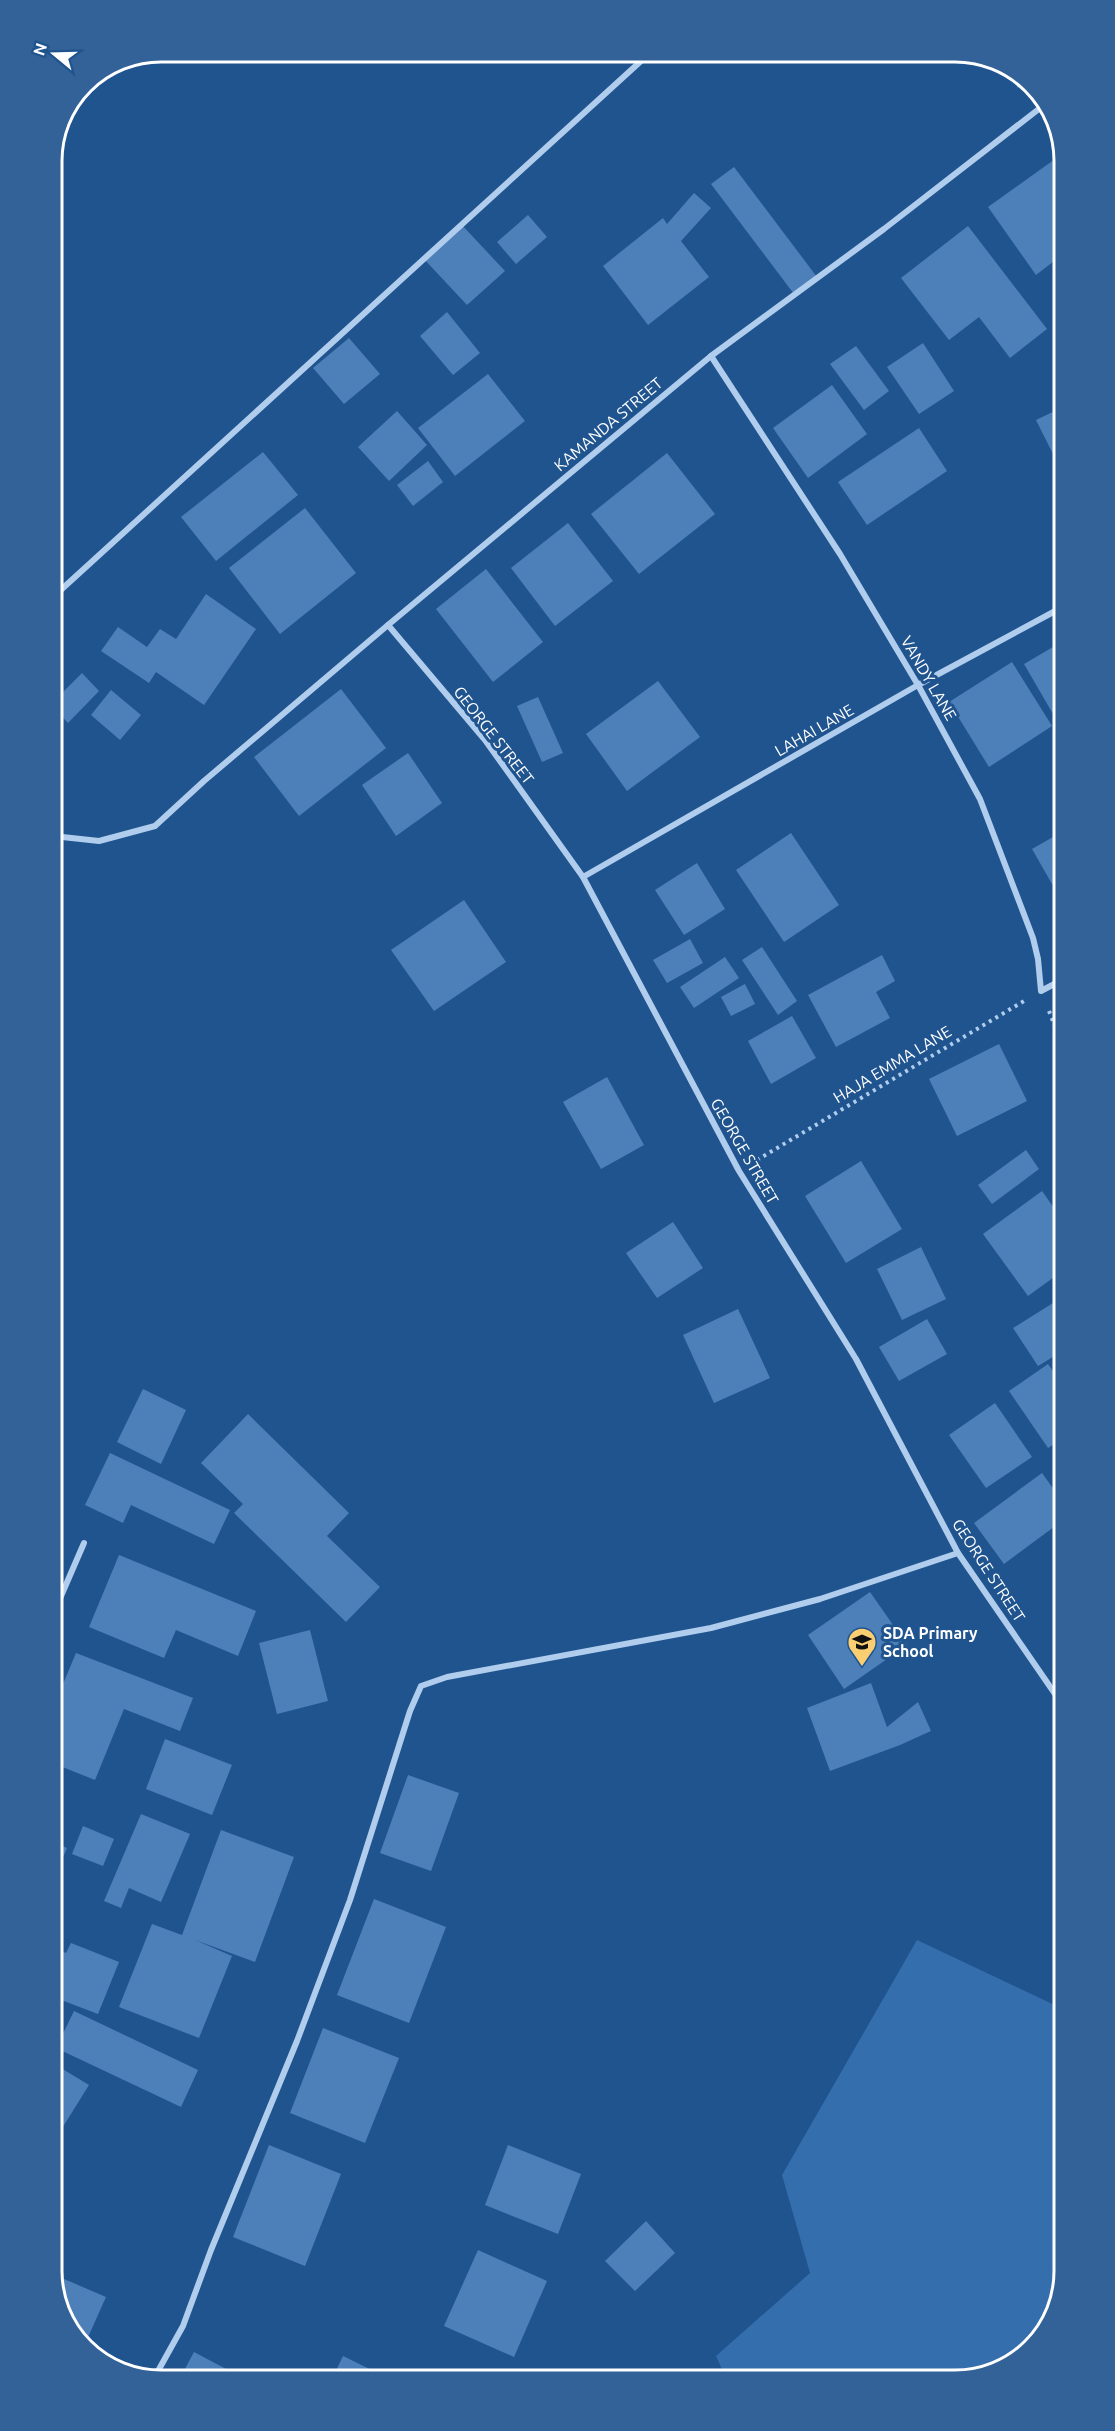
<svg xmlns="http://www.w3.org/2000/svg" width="1115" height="2431" viewBox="0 0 1115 2431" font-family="Ubuntu,sans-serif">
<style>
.green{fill:#346ead}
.building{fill:#4d80b8}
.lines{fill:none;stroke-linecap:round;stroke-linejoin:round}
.path{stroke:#b0cded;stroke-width:4;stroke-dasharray:3 4.5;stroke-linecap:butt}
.street{stroke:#b0cded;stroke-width:6}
.labels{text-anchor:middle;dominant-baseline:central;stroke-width:6;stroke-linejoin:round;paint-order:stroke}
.street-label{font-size:16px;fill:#fff;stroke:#20548f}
.poi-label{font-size:16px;font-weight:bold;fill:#fff;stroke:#20548f;text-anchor:start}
.rim{fill:none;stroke:#fff;stroke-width:3}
</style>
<rect width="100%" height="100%" fill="#20548f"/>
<polygon class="green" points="917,1940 1063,2009 1064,2271 1042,2337 990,2374 725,2376 716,2356 810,2273 782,2175"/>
<g class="building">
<polygon points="1003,67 1021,73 1026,81 1018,88"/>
<polygon points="1058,157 1058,258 1036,275 988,207"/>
<polygon points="734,167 817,277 794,294 711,184"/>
<polygon points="694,193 711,208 681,241 709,277 648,325 603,266 663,218 667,224"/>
<polygon points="528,215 547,237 516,264 497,242"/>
<polygon points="460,223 505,271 467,305 423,258"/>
<polygon points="968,226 1047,329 1010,358 979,317 949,340 901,278"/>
<polygon points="447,312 480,353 453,375 420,336"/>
<polygon points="349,338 380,374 344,404 313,368"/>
<polygon points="923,343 954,391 919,414 887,367"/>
<polygon points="856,346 889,391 864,410 830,364"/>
<polygon points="488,374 525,421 455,476 418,428"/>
<polygon points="832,385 867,434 808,478 773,428"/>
<polygon points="1059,409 1059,466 1036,420"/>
<polygon points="397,411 427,445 389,481 358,447"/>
<polygon points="919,428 947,471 867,525 838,482"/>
<polygon points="263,452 298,495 216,561 181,517"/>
<polygon points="667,453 715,514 639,574 591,514"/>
<polygon points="428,461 443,482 413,506 397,485"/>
<polygon points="305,508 356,573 280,634 229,568"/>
<polygon points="568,523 613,581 555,626 511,568"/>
<polygon points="486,569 543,642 493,682 436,609"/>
<polygon points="206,594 256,629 204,705 156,672 149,683 101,651 118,627 147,647 160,629 176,639"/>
<polygon points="1053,647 1060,659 1060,726 1024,664"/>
<polygon points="1012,662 1052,726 989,767 949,702"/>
<polygon points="82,673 99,691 68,723 53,707 53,702"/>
<polygon points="658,681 700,737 627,791 586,734"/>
<polygon points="341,689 386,748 299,816 254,757"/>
<polygon points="111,690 141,715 120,740 91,715"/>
<polygon points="538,697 563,753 542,762 517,706"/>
<polygon points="408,753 442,803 396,836 362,785"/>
<polygon points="791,833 839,905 784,942 736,870"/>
<polygon points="1060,833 1060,898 1032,849"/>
<polygon points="697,863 725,909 684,935 655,890"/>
<polygon points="464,900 506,962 434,1011 391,950"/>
<polygon points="690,939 703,963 667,983 653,960"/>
<polygon points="762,947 797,1001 778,1015 742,960"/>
<polygon points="882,955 895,981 876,992 890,1018 836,1047 808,995"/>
<polygon points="725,957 739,978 694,1008 680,987"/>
<polygon points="745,984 755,1004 731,1016 721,997"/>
<polygon points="792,1016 816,1058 771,1084 748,1041"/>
<polygon points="999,1044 1027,1101 957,1136 929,1079"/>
<polygon points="607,1077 644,1145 601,1169 563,1102"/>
<polygon points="1026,1150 1039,1169 992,1204 978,1185"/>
<polygon points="861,1161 902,1229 846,1263 805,1196"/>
<polygon points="1042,1191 1061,1218 1061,1272 1028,1296 983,1234"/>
<polygon points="673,1222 703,1268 657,1298 626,1253"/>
<polygon points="921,1247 946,1299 902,1320 877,1269"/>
<polygon points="1061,1298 1061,1352 1038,1366 1013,1328"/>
<polygon points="738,1309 770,1378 714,1403 683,1335"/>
<polygon points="927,1319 947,1354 899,1381 879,1347"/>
<polygon points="1048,1364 1062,1384 1062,1439 1048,1448 1009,1391"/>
<polygon points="143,1389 186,1410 161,1464 117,1442"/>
<polygon points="995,1403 1032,1457 986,1488 949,1435"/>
<polygon points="248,1414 349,1513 327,1536 380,1587 346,1622 234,1513 243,1504 201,1463"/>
<polygon points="110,1453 230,1510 214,1544 131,1505 123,1523 85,1505"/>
<polygon points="1042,1473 1062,1501 1062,1521 1004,1564 974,1523"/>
<polygon points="119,1555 256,1611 238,1656 176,1630 164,1658 89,1627"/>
<polygon points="870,1592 907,1645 844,1689 808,1635"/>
<polygon points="310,1630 328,1701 277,1714 259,1643"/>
<polygon points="76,1653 193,1698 180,1731 124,1709 95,1780 55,1764 55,1703"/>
<polygon points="871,1683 887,1727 918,1702 931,1731 900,1745 830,1771 807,1708"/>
<polygon points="165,1739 232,1765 212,1815 146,1789"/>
<polygon points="408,1775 459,1793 431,1871 380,1853"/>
<polygon points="141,1814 190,1834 161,1902 129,1888 121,1908 104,1901"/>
<polygon points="83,1826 114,1839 103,1866 72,1854"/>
<polygon points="221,1830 294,1857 255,1962 195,1940 232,1956 199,2038 119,2007 152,1924 182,1935"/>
<polygon points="56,1843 67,1848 56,1874"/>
<polygon points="374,1899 446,1927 409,2023 337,1995"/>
<polygon points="71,1943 119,1962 98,2014 56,1998 56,1949 66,1953"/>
<polygon points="74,2011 198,2070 181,2107 56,2048"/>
<polygon points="323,2028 399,2058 365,2143 290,2113"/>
<polygon points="56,2065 89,2085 56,2138"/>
<polygon points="269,2145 341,2174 305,2266 233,2237"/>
<polygon points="508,2145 581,2174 558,2234 485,2205"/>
<polygon points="646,2221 675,2253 635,2291 605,2261"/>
<polygon points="478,2250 547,2281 514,2357 444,2326"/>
<polygon points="57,2276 106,2297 85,2344 57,2306"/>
<polygon points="194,2352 245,2379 179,2380"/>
<polygon points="343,2356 388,2378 332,2379"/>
</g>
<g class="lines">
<g class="path">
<polyline points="1049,1011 1061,1042"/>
<polyline points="757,1160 1024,1001"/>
</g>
<g class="street">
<polyline points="711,356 840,554 918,685 980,799 1033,938 1038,959 1041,991 1060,981"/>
<polyline points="52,598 652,51"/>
<polyline points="388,625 485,740 583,877 739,1171 856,1359 958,1553 1062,1704"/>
<polyline points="53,836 99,841 155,826 204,781 388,625 711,356 884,229 1044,105"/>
<polyline points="583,877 918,685 1059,609"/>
<polyline points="55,1610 84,1543"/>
<polyline points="153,2380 183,2326 211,2250 297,2041 350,1900 410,1711 421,1686 447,1677 711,1628 820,1599 958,1553"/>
</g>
</g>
<defs>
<g id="school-pin" transform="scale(1.5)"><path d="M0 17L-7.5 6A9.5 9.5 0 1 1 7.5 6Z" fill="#face71" stroke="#20548f"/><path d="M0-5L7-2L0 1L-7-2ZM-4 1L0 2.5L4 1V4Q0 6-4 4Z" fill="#111"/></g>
</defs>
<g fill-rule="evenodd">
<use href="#school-pin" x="862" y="1642"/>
</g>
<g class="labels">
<g class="street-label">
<text transform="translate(608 424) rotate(-40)">KAMANDA STREET</text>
<text transform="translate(929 678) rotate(60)">VANDY LANE</text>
<text transform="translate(814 730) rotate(-30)">LAHAI LANE</text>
<text transform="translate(494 735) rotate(52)">GEORGE STREET</text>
<text transform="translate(892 1064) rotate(-31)">HAJA EMMA LANE</text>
<text transform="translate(745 1151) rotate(60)">GEORGE STREET</text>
<text transform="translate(989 1570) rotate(57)">GEORGE STREET</text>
</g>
<g class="poi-label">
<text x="883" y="1633">SDA Primary<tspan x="883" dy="18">School</tspan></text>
</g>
</g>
<path d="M0 0H1115V2431H0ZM161 62H955A99 99 0 0 1 1054 161V2271A99 99 0 0 1 955 2370H161A99 99 0 0 1 62 2271V161A99 99 0 0 1 161 62Z" fill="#326298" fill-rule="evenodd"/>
<path class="rim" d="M161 62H955A99 99 0 0 1 1054 161V2271A99 99 0 0 1 955 2370H161A99 99 0 0 1 62 2271V161A99 99 0 0 1 161 62Z"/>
<g transform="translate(54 54) rotate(289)" stroke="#20548f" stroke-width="4.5" paint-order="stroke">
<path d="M0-4.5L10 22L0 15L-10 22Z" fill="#ffffff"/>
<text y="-9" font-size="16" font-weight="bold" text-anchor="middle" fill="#ffffff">N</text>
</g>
</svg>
